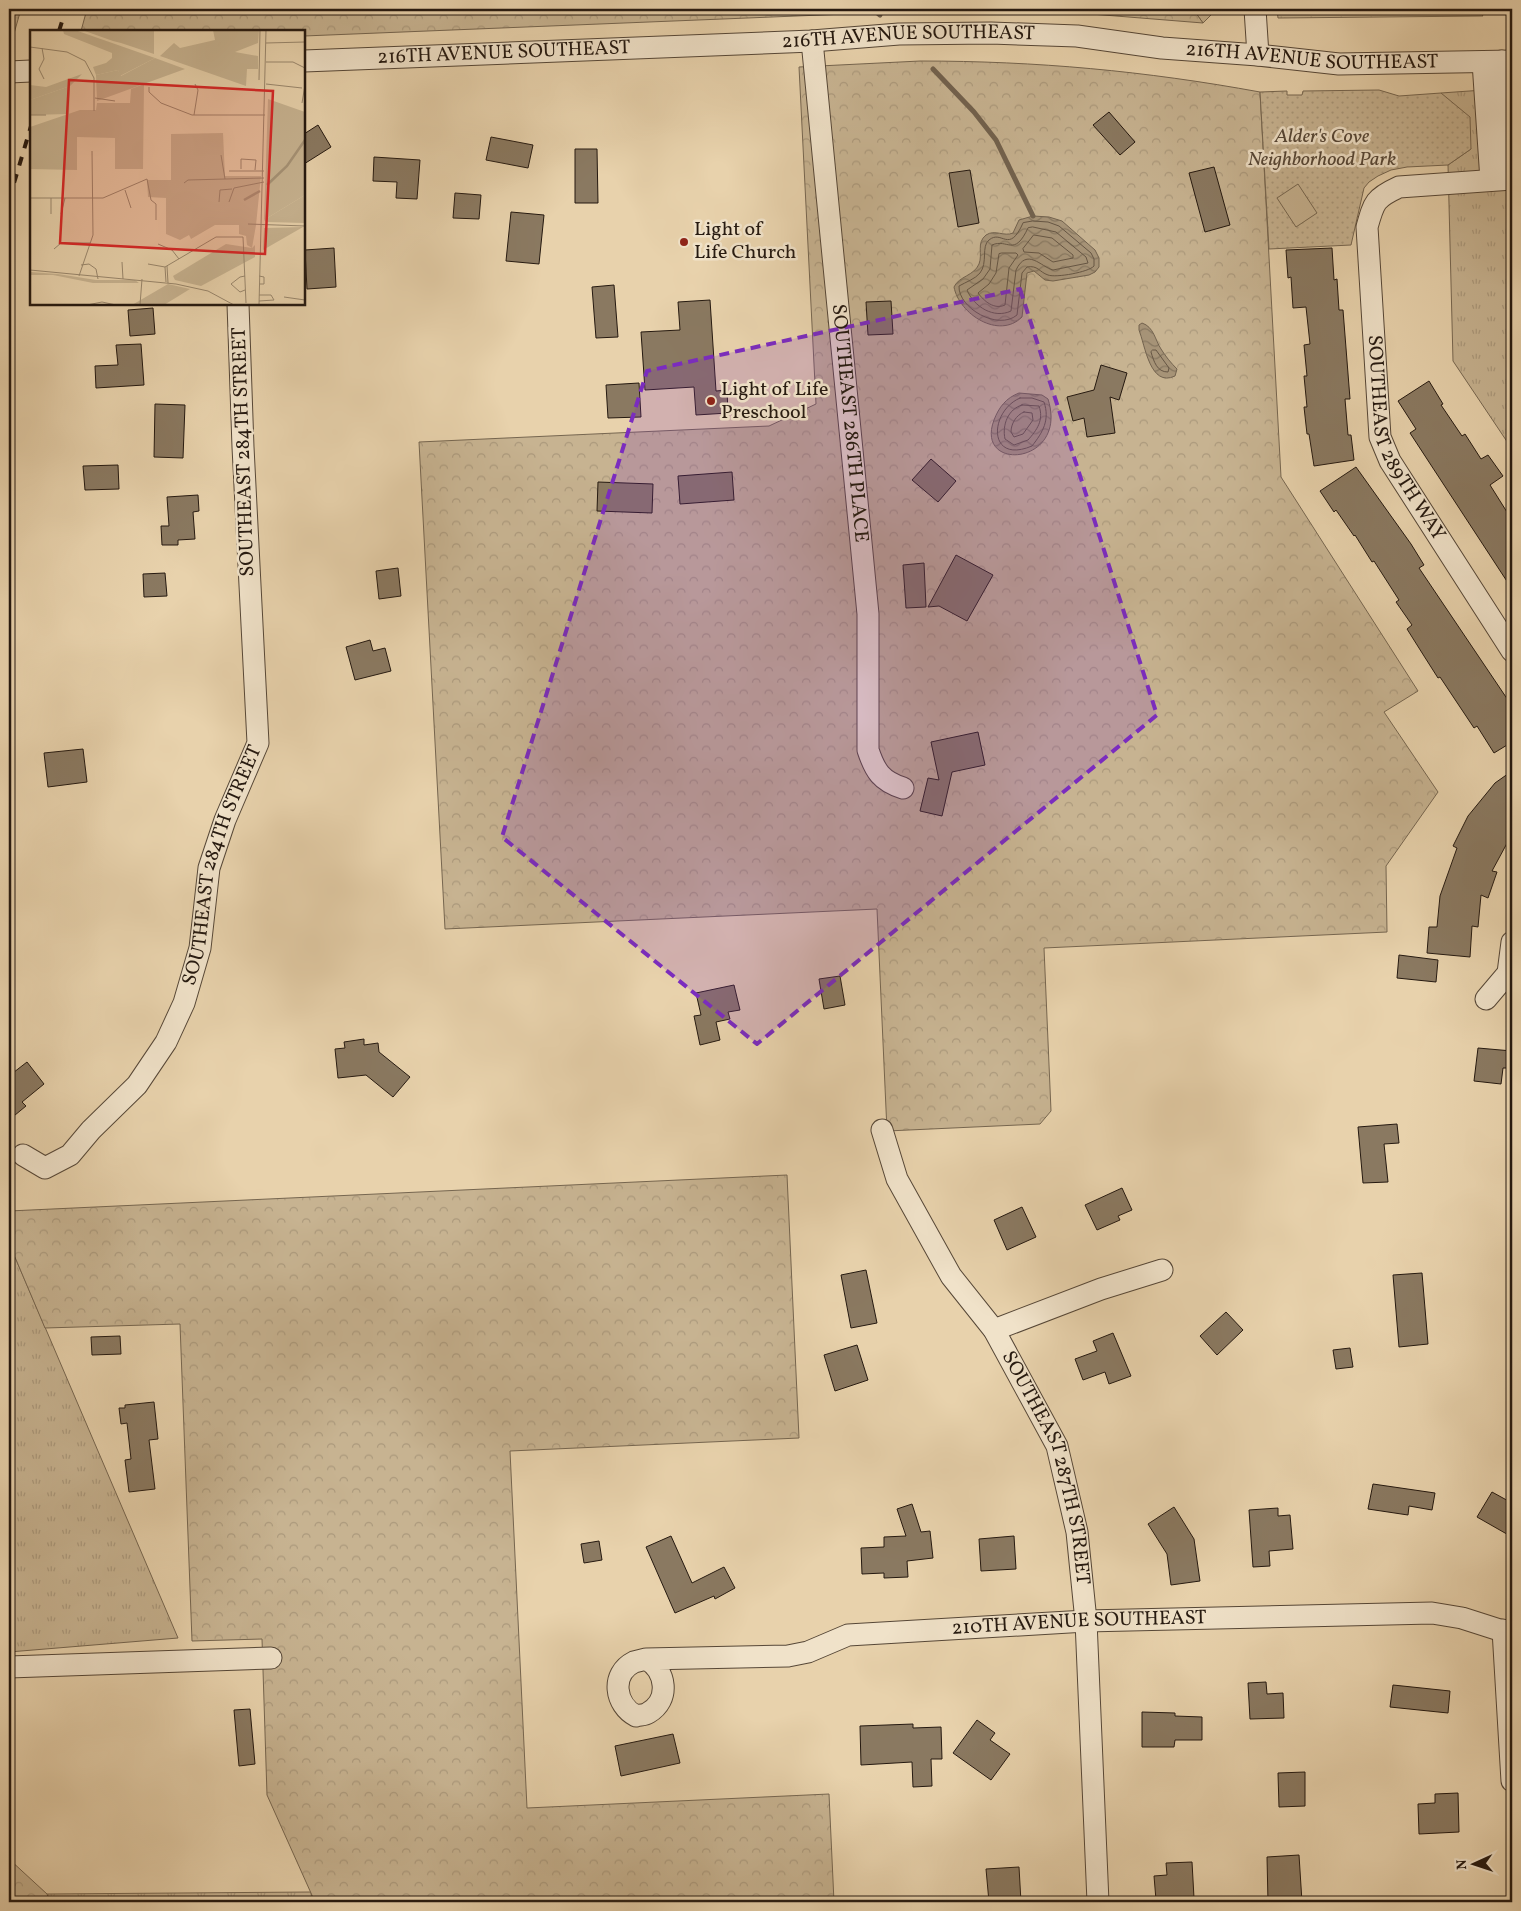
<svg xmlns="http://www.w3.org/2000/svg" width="1521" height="1911" viewBox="0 0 1521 1911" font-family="Vollkorn,serif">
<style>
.grass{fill:url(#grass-tufts);stroke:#766650}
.forest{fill:url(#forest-crowns);stroke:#766650}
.park{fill:url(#park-dots);stroke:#766650}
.pitch{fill:#c7b391;stroke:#766650}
.water{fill:url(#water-waves);stroke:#72624e}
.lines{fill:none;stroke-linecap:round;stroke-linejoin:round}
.shore{stroke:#665644;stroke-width:1}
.stream{stroke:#72624e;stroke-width:5}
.building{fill:#8a7961;stroke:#251910}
.minor-casing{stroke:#564737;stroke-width:23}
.minor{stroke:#f0e2c9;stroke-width:21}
.rail{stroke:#251910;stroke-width:4;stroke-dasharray:9 9;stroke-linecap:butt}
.marked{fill:#7b2cbf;fill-opacity:0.2;stroke:#7b2cbf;stroke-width:4;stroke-dasharray:10 6;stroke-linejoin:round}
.poi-dot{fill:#8f2418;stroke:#f0e2c9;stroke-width:2}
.labels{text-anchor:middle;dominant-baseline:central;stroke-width:5;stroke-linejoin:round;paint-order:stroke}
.street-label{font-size:20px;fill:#251910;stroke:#f0e2c9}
.park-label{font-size:20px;font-style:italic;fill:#564737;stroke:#f0e2c9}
.poi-label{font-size:20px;fill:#251910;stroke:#f0e2c9;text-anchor:start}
.inset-river{fill:none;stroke:#a69377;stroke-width:2.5}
.inset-road{fill:none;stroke:#9a886e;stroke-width:1}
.view{fill:#d62828;fill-opacity:0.15;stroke:#d62828;stroke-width:2.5}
.inset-edge{fill:none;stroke:#251910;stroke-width:2.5}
</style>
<defs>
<pattern id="grass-tufts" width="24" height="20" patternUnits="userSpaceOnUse" patternTransform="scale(1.25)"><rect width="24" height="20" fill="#c7b391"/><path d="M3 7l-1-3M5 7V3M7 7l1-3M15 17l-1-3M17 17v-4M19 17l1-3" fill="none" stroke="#ab997c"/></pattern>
<pattern id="forest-crowns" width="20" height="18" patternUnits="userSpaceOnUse" patternTransform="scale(1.25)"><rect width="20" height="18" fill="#c7b391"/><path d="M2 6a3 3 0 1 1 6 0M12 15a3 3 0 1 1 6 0" fill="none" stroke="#ab997c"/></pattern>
<pattern id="park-dots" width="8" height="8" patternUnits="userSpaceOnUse" patternTransform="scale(1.25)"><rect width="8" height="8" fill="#c7b391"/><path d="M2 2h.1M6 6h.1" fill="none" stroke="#ab997c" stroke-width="1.8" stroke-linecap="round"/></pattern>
<pattern id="water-waves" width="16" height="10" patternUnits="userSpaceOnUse" patternTransform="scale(1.25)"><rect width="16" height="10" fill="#a69377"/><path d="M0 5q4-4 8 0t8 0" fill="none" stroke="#877760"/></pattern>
</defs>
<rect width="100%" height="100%" fill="#e8d2ac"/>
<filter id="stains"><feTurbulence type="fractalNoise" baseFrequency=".004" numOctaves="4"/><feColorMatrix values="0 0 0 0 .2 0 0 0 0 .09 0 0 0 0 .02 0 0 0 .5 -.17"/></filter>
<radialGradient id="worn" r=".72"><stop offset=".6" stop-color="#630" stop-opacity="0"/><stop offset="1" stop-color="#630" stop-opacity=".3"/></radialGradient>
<g class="grass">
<polygon points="1193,9 1217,9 1203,23"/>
<polygon points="1277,9 1478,9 1483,16 1278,18"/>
<polygon points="1512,88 1512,449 1453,361 1448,165 1471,149 1441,93"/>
<polygon points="9,1243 178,1638 9,1652"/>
<polygon points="311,1892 312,1902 50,1902 47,1894"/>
</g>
<g class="forest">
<polygon points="87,9 969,9 304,36 304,31 81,31"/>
<polygon points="1029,9 1193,9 1203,23"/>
<path d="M920,61c117,0 225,10 340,31l21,385 137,214 -34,21 54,80 -52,74 1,66 -343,16 7,163 -11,13 -153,7 -10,-222 -432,20 -26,-487 350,-16 47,-22 -17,-337z"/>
<polygon points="787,1175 799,1438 510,1451 527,1808 829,1794 834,1902 315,1902 267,1795 262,1639 192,1641 180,1324 45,1328 9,1243 9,1211"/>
<polygon points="9,1859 47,1894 50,1902 9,1902"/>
</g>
<g class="park">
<polygon points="9,9 21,9 11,44 9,44"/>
<polygon points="1379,90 1399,96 1441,93 1470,117 1471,149 1448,165 1407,167 1391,170 1378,176 1369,182 1364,188 1351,245 1269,249 1260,92 1287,91 1287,95 1302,95 1303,91"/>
</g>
<polygon class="pitch" points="1298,184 1317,213 1296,227 1277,198"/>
<g class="water">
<path d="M1033,216l16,1 13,4 33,29 4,8v9l-4,5 -6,3 -36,6 -8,-1 -11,-9 -7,2 -5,44c-23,23 -63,-3 -68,-30 5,-11 20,-11 25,-23 4,-10 -3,-21 7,-29 9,-6 18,2 27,-2l6,-13z"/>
<path d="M1142,323c12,4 13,17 19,26 5,8 10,14 16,20l-2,7c-25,12 -30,-31 -36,-46v-5z"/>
<path d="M1019,393l23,2 6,4c21,66 -74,74 -54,21 5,-13 12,-22 25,-27z"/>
</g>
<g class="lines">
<g class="shore">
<path d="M1033,221l15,1 11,4 32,27 3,6v7c-5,6 -38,12 -46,9 -9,-3 -10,-10 -21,-8l-5,6 -5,42c-19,16 -59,-7 -58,-29 7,-4 16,-7 21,-13 8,-10 1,-27 9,-33 13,-11 20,15 34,-17z"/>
<path d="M1033,227l23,5 30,25 2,6 -35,7c-12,-3 -26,-23 -37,0l-5,41c-17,8 -37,-4 -44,-21l16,-11 7,-10 2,-24c16,-7 22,13 36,-17z"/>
<polygon points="1034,235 1052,238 1073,255 1073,258 1053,262 1039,253 1024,252 1023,249"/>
<path d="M1002,253h14l2,2 -9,13 -4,37c-11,5 -21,-4 -27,-12l11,-9 7,-11 3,-19z"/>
<path d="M1153,350h3l13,18 -1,4c-11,0 -14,-10 -17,-20z"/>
<path d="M1020,398h12l12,4c6,18 -1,30 -12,44 -45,19 -43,-35 -12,-48z"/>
<path d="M1022,405l17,1c5,14 -2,24 -11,34l-14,5 -9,-6c-3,-14 3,-30 17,-34z"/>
<path d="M1024,412l8,1 1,7 -10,14 -9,3 -3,-5c0,-8 5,-17 13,-20z"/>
</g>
<g class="stream">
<polyline points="873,9 880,15"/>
<polyline points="933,69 974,112 996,140 1033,216"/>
</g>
</g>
<g class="building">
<polygon points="1109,112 1135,142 1120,155 1093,125"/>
<polygon points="318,125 331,147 304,164 304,134"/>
<polygon points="491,137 533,145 528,168 486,160"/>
<polygon points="575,149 597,149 598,203 575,203"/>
<polygon points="374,157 420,160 417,199 396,198 397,182 373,181"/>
<polygon points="1214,167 1230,225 1205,232 1189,173"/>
<polygon points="970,170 979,223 958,227 949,173"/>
<polygon points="455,193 481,195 479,219 453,218"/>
<polygon points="511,212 544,215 539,264 506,261"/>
<polygon points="334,248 336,287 307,289 305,250"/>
<polygon points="1332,248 1334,280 1337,279 1339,310 1343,310 1350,399 1345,399 1348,435 1351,435 1354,460 1314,466 1309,434 1307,434 1304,407 1307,407 1304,376 1307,376 1304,345 1310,344 1306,307 1293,308 1291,277 1288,278 1286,250"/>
<polygon points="614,285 618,337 596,338 592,287"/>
<polygon points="710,300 716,391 727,390 728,413 696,415 694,387 645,390 641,332 680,330 678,302"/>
<polygon points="891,301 893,334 868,335 866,302"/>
<polygon points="153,308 155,334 130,336 128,310"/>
<polygon points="141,344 144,385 96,388 95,366 118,365 116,345"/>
<polygon points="1101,365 1127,373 1119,400 1110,397 1115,433 1087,437 1084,418 1073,421 1067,397 1094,390"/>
<polygon points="1429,381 1443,404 1441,405 1462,436 1465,434 1481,459 1488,455 1503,476 1490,485 1512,520 1512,589 1410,433 1416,429 1398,401"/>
<polygon points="639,383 641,417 608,418 606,385"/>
<polygon points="155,404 185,405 183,458 154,457"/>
<polygon points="931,459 956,481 938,502 912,480"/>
<polygon points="118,465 119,489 85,490 83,466"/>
<polygon points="1356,467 1411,544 1424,565 1419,568 1512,706 1512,742 1494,753 1477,726 1474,728 1440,677 1438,678 1424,656 1407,629 1412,625 1396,602 1399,600 1374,561 1372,562 1355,535 1354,536 1336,510 1334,512 1320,491"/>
<polygon points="732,472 734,500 680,504 678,476"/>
<polygon points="598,482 653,484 652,513 597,511"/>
<polygon points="198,495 199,511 193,512 195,539 178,540 178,545 162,545 161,526 169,526 167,497"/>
<polygon points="956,555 993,575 967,621 939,606 928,607"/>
<polygon points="924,563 926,607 906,608 903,565"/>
<polygon points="398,568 401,596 379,599 376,571"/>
<polygon points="165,573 167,596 144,597 143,574"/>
<polygon points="370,640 373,651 385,648 391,671 355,680 346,647"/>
<polygon points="978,732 985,765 952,772 942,816 920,811 928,778 939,780 931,742"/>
<polygon points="83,749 87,782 48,787 44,753"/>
<polygon points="1512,771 1512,834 1492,871 1497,872 1488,898 1481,895 1478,927 1472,926 1470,957 1427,953 1429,927 1437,927 1440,896 1457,848 1453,846 1468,816 1495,783"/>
<polygon points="1399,955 1438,960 1436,982 1397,978"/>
<polygon points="840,976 845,1005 824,1009 819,979"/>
<polygon points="734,985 740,1010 728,1012 730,1019 716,1022 720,1040 700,1045 694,1016 701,1015 696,993"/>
<polygon points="364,1039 364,1045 378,1043 379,1052 410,1077 393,1097 366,1075 338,1078 335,1049 345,1048 344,1042"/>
<polygon points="1478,1048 1512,1051 1510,1068 1503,1068 1501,1084 1474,1081"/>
<polygon points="27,1062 44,1084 22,1102 26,1106 9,1120 9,1076"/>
<polygon points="1397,1124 1399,1143 1384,1144 1388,1182 1363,1183 1358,1127"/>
<polygon points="1122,1188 1132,1210 1118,1216 1120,1220 1097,1230 1085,1205"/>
<polygon points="1022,1207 1036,1237 1007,1250 994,1220"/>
<polygon points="866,1270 877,1323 851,1328 841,1275"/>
<polygon points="1422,1273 1428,1344 1399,1347 1393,1275"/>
<polygon points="1226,1312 1243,1330 1217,1355 1200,1336"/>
<polygon points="1113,1333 1131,1376 1109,1384 1105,1372 1083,1380 1075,1359 1097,1351 1093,1341"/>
<polygon points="120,1336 121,1354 92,1355 91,1337"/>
<polygon points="857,1345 868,1380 835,1391 824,1355"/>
<polygon points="1350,1348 1353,1367 1336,1369 1333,1350"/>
<polygon points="154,1402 158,1439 149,1440 155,1489 129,1492 125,1460 131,1459 127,1423 121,1424 119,1408 125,1408 125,1405"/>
<polygon points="1373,1484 1435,1493 1432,1510 1409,1506 1408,1515 1368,1509"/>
<polygon points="1492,1492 1512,1503 1512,1537 1477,1517"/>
<polygon points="912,1504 921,1532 930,1531 933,1558 907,1561 908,1577 884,1578 884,1573 862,1574 861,1548 884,1547 884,1537 906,1536 897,1509"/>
<polygon points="1174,1507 1194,1539 1200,1581 1171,1585 1167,1554 1148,1524"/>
<polygon points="1278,1508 1278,1516 1290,1515 1293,1549 1269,1551 1270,1566 1253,1567 1249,1510"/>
<polygon points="671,1536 692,1583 724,1567 735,1588 715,1599 714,1596 675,1613 646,1547"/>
<polygon points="1014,1536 1016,1569 981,1571 979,1539"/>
<polygon points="599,1541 602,1560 584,1563 581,1544"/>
<polygon points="1266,1682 1267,1694 1283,1693 1284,1718 1250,1719 1248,1683"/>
<polygon points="1393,1685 1450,1691 1448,1713 1390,1707"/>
<polygon points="250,1709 255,1764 239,1766 234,1710"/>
<polygon points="1142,1712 1175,1713 1175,1716 1202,1717 1202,1740 1175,1740 1174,1747 1142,1747"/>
<polygon points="977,1720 995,1733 990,1740 1010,1754 991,1780 953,1753"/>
<polygon points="913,1724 913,1728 941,1727 942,1759 931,1759 932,1786 913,1787 912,1762 861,1765 860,1726"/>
<polygon points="673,1734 680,1763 621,1776 615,1746"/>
<polygon points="1305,1772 1305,1806 1279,1807 1278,1773"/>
<polygon points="1458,1793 1459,1832 1419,1834 1418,1804 1435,1803 1435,1794"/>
<polygon points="1299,1855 1302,1902 1268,1902 1267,1857"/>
<polygon points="1192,1862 1194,1898 1156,1900 1154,1876 1167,1875 1166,1863"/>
<polygon points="1019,1867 1021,1902 989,1902 986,1869"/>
</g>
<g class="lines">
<g class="minor-casing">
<g id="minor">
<polyline points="1255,9 1258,55"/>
<path id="s1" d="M812,41l56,573v136c7,21 13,31 35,38"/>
<path id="s2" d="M304,61l508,-20 87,-7 92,-1 86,3 85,12 96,7 81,9 173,-3"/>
<polyline points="1502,61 1510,179"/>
<polyline points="1483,62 1491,180"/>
<polyline points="9,72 31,71"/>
<path id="s3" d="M1512,179l-113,8c-24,11 -25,15 -32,40l13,210 10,24 122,190"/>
<polyline points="1486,999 1508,973 1512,942"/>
<path id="s4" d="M882,1130l15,49 54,97 43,54 63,116 20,86 9,89 12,281"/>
<path id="s5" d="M23,1155l22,13 25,-13 21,-25 46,-45 29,-43 18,-39 16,-55 9,-80 16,-48 33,-77 -15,-296 -5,-143"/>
<polyline points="994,1330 1101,1289 1162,1270"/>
<polyline points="1503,1630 1512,1781"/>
<path id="s6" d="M646,1659c20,11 25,41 2,54 -3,2 -8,2 -12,3 -21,-11 -26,-42 -2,-54 4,-1 8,-2 12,-3l142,-3 20,-4 40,-17 238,-14 346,-8 30,5 50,16"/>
<polyline points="9,1667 271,1658"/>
</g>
</g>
<use href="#minor" class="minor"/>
<g class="rail">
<polyline points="59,31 66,9"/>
<polyline points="9,200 31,126"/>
</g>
</g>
<path class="marked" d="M1020,289l137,426 -400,329 -255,-207 145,-466z"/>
<g class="poi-dot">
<circle cx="684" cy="242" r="5"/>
<circle cx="711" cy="401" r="5"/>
</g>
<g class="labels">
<g class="street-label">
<text stroke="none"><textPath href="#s2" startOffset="605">216TH AVENUE SOUTHEAST</textPath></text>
<text stroke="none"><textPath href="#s2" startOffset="200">216TH AVENUE SOUTHEAST</textPath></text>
<text stroke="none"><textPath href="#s2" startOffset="1010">216TH AVENUE SOUTHEAST</textPath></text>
<text stroke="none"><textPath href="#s1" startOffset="384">SOUTHEAST 286TH PLACE</textPath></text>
<text stroke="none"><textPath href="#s3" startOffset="386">SOUTHEAST 289TH WAY</textPath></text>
<text transform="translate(244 452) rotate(-92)">SOUTHEAST 284TH STREET</text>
<text stroke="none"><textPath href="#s5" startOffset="389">SOUTHEAST 284TH STREET</textPath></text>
<text stroke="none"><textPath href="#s4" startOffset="381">SOUTHEAST 287TH STREET</textPath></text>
<text stroke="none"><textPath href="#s6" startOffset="595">210TH AVENUE SOUTHEAST</textPath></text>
</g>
<g class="park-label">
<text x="1322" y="137">Alder's Cove<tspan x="1322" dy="23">Neighborhood Park</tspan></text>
</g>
<g class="poi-label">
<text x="694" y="230">Light of<tspan x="694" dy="23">Life Church</tspan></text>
<text x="721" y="390">Light of Life<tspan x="721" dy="23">Preschool</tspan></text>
</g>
</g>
<g transform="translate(30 30)">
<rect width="275" height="275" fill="#e8d2ac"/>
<path d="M125,28l30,11 -88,32 -1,-26 22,-5 3,6zM40,56l-1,28 -39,1v-15zM275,165v28l-39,-1 -2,-2zM273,197l-40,23 1,-22zM196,214l26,4 3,-3v12l-54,29 -26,-6 -2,-4zM138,254l22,5 -26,16h-32z" fill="#c7b391"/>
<path d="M33,0h12l80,28 -35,18 -2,-6 -22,5 -3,-8 13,-4 6,-5v-5l-48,-19zM52,0h39v13l-8,-2zM52,44l-12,12 -40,14v-15l16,2zM114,54l-1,85h-28v-31l-38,-1v33l-47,-1v-42l50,-17h16l1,-7h33l1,-14zM238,69l37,13v83l-41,25zM193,103l2,43h36l-5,49h-41l-24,14 -2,-4 -9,5 -14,-6v-36l-18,-1 -1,-17h24v-46zM0,242l28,2 38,6h39l4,3h-46l-40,-8h-23z" fill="#c7b391"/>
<path d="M91,0h33v24l-33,-11zM183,0h46l-1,13 -23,9 23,4v13h-11l-1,17 -86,-30 14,-13 6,5 35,-8zM209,195h17l-4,23 -5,-3 -1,-9 -7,-2z" fill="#c7b391"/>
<path class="inset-river" d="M237,155l20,-19 18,-26M214,170l16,-9"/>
<path class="inset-road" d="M236,13l39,-1M0,17l37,5 18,9 9,17v33M12,18l2,11 -5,10 5,10M236,32h27l12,6M229,50l1,-50M236,54l36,4M119,57v5l12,11 31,12h73M65,68l20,3M272,73l3,-18M0,85h16M164,85l4,-25 -3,-6M191,125l4,24M211,139v-10l15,1 -1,10M199,141h35M154,153l4,-3 76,-2M95,160l6,18M0,168h73l44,-19 4,21 5,4v16M21,168v16M189,172l1,-12 12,-1M199,172l5,-14 30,-6M31,184l4,-16M218,194l57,2M128,214l14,6 7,9M24,219l7,-6h29M92,232l1,17M118,234l17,3 51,-30h27l3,66M51,235l8,-1 7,5 2,10M137,236l1,17M135,237l1,15M0,240l146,14 32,7 26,14M49,246l14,-41 -1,-84M229,246l5,1v7h-5M215,260l-5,2 -9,-8 9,-7 5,-1M229,265h12l3,5 -15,1M254,267l21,3M57,275l15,-3 14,3M110,275l2,-26M229,275l7,-275"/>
<path class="view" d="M39,50l204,11 -8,163 -205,-11z"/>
<rect width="275" height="275" class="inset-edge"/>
</g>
<rect width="1521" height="1911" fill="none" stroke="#e8d2ac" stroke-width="30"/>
<rect x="10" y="10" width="1501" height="1891" fill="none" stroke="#251910" stroke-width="2.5"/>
<rect x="15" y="15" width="1491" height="1881" fill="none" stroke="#251910"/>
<g transform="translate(1474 1864) rotate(267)" stroke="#f0e2c9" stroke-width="4" paint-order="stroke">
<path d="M0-4L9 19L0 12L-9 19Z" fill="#251910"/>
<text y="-8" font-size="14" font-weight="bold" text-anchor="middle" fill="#251910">N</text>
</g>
<rect width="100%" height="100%" filter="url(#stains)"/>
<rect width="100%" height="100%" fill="url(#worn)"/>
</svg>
